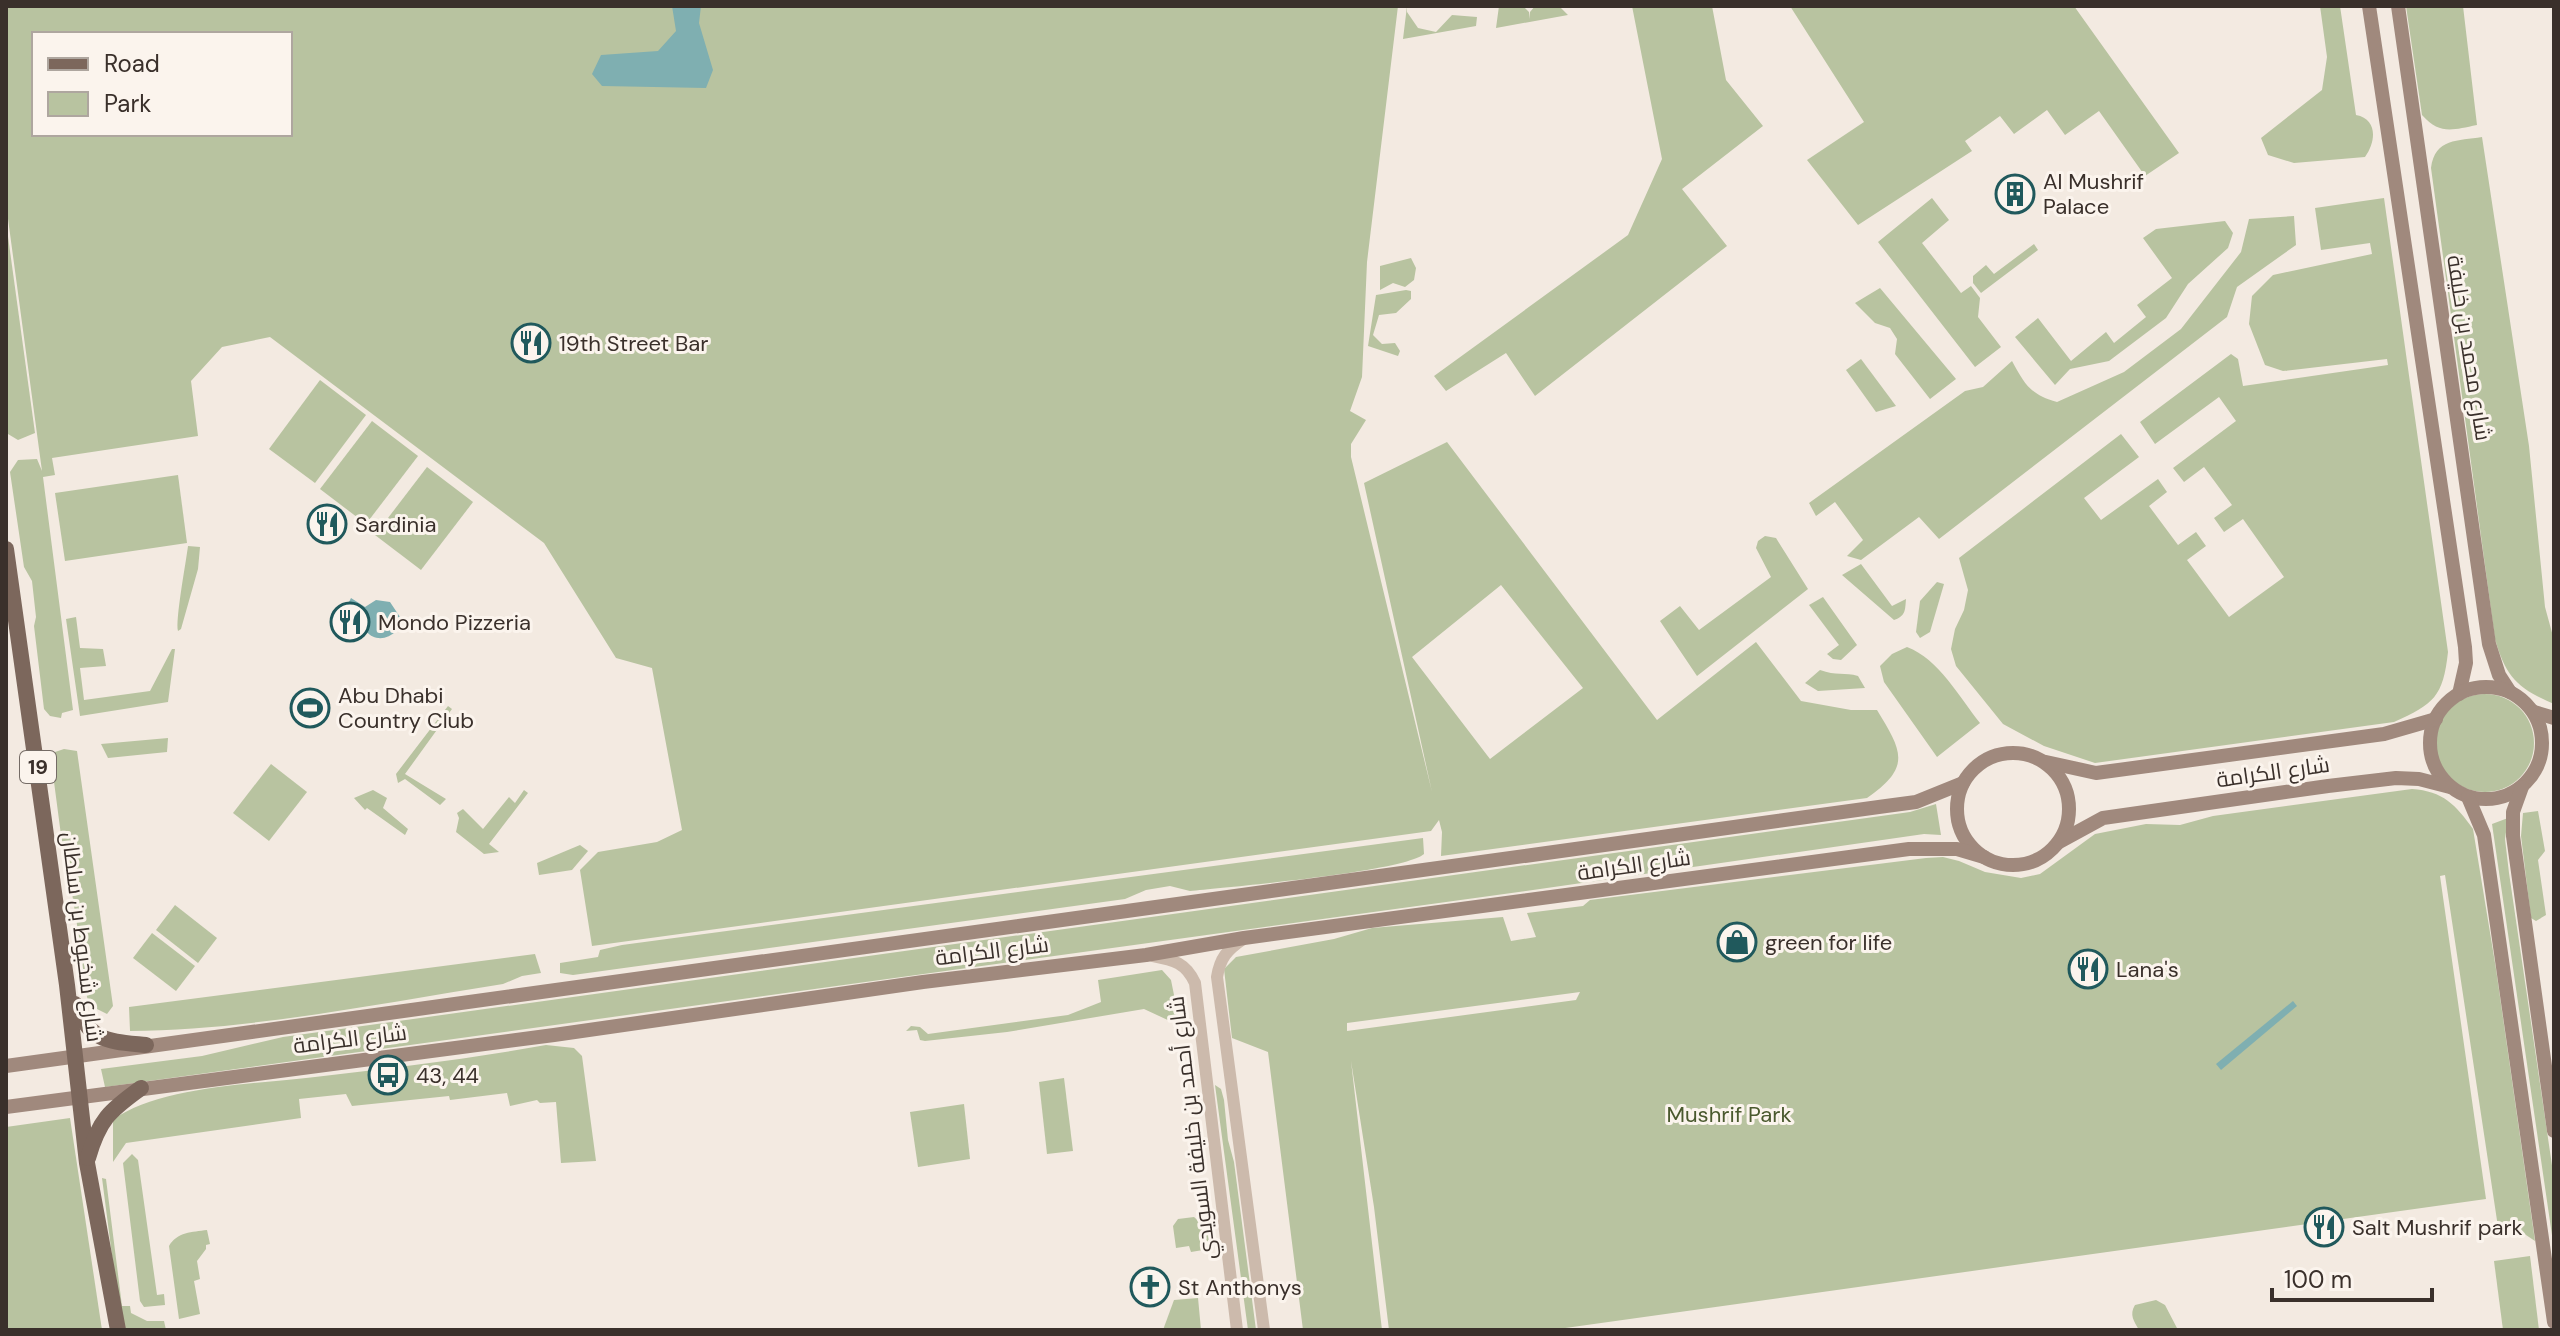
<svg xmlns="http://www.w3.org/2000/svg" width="2560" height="1336" viewBox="0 0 2560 1336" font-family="'DM Sans',Cairo,sans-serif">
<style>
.green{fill:#b8c3a0;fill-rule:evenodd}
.water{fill:#7fafb1}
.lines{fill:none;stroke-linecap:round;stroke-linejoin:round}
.tertiary{stroke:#ccbaac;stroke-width:12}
.secondary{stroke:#a0897d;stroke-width:14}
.primary{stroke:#7c675c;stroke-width:16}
.labels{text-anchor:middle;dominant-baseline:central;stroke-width:6;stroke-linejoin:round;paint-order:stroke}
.shield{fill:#fbf4ed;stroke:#746b65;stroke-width:2}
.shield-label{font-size:20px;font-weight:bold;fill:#3a302b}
.poi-label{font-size:22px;fill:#3a302b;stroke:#fbf4ed;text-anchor:start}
.street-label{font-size:22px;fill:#3a302b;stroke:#fbf4ed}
.park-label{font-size:22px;fill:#4a592e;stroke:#fbf4ed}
</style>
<rect width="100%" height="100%" fill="#f3eae1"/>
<g class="green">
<path d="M6,6h1392l-31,256 -5,115 -12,34 16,9 -15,24v13l81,335 -68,-309 83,-41 210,278 99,-78 45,59 50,9h26c25,41 35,57 -10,88l-426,58 1,-24 -3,-12 -8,11 -839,115 -12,-76 18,-18 59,-10 25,-12 -30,-162 -36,-10 -72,-115 -274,-206 -48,10 -31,34 7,55 -146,22 3,17 -12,2 30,233 -11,3 -1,5 -11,-2 -6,-7 -10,-83 2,-9 -4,-36 -8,-14 -14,-95 8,-12 19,-1 5,12 -36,-267zM34,34h256v100h-256zM1501,585l82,103 -93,71 -78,-102z"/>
<polygon points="1407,6 1407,12 1418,28 1436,32 1452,15 1477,17 1476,26 1403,39"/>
<polygon points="1499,6 1523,6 1529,12 1530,19 1530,12 1535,6 1559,6 1568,15 1496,28"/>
<polygon points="1632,6 1712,6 1726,80 1763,126 1682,189 1727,246 1535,396 1506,353 1446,391 1434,376 1628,235 1662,159"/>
<polygon points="2074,6 2179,153 2145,176 2099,111 2065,135 2047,110 2014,134 2000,116 1965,141 1972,151 1858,225 1807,160 1864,122 1790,6"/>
<path d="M2320,6h20l16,109c22,4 20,27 9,42l-71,6 -26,-8 -7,-17 61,-48 5,-33z"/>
<path d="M2406,6h57l14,119c-25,5 -37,10 -55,-10z"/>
<path d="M2482,137l47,309 16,161 9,33v64c-37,-16 -48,-27 -59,-65l-64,-471c4,-30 27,-27 51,-31z"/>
<polygon points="1932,198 1949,220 1922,243 1961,293 1971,286 1980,298 1978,317 2001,347 1975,367 1878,242"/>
<path d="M2384,198l64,454c-5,45 -14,52 -54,70l-299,41 -51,-17 -41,-22 -47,-58 -5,-17 4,-20 9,-19 4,-20 -9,-32 162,-124 18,23 -55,41 17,22 57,-41 9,13 -18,14 29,39 18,-13 10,14 -19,14 42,57 55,-40 -41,-58 -19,13 -10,-14 18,-13 -28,-38 -20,15 -11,-14 63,-47 -17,-24 -64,47 -15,-22 91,-68 7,5 5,27 145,-21 -1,-6 -104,12 -18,-6 -16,-41 3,-28 21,-21 99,-21 -2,-11 -49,7 -6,-42z"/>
<path d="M2294,216l2,29 -59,42 -10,30 -288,222 -20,-22 -58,43 -14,-4 16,-16 -28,-38 -19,14 -7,-13 156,-112 18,-4 29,-26c13,24 19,34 45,41l67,-30 57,-43 60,-77 8,-33z"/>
<polygon points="2225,221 2233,233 2228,248 2188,284 2166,318 2109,361 2070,369 2055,385 2015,337 2038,318 2071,361 2106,332 2114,343 2146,317 2137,305 2172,278 2143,238 2156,229"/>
<polygon points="6,222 35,433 18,440 8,434 6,421"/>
<polygon points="2034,244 2038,250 1981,293 1973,283 1973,276 1986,265 1994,274"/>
<polygon points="1411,258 1416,268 1414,280 1405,287 1393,283 1380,290 1380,266"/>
<polygon points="1880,288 1956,379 1930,399 1895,354 1897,339 1890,328 1875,323 1855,303"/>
<polygon points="1406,290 1411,291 1411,299 1396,313 1379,315 1373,335 1382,344 1395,343 1400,351 1398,356 1368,346 1376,295"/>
<polygon points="1861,359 1896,406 1876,412 1846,370"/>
<polygon points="320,380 366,415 315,483 269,449"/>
<polygon points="372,421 418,456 366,524 320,489"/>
<polygon points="427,467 473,502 421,570 375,535"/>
<polygon points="178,475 187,543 65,561 55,493"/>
<polygon points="1765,536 1776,538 1808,589 1697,676 1660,621 1680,606 1699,630 1771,577 1756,548 1758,541"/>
<path d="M188,546l12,1 -2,22 -17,60 -3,2c-3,-10 8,-69 10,-85z"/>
<path d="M1861,564l31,42 14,-7c-1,11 0,17 -12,21l-52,-45z"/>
<polygon points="1937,582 1944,584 1930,632 1920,638 1916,632 1920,601"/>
<polygon points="1823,597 1857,645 1841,660 1833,659 1827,654 1839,645 1809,605"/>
<polygon points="76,617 80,648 103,649 106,666 80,668 84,700 150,691 172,649 175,649 168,702 80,716 66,619"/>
<path d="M1907,647c32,12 52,50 73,76l-43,34 -53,-75 -4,-16 12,-12z"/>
<path d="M1820,670c16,6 25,2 38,6l7,12 -47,3 -13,-8z"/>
<circle cx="2485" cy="743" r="49"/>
<polygon points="448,706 452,709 405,774 446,799 440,805 405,779 398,783 396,774"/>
<polygon points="168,738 167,752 108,758 101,744"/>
<polygon points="64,749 77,751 113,1006 107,1014 89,1005 75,947 78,931 71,887 66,873 51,759 52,753"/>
<polygon points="271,764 307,792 269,841 233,813"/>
<path d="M2412,789c31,2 44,16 61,40l23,140 39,272 -18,-12 -19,-2 -53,-352 -5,1 46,323 -935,131h-162l-15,-123 -23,-146 31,269h-79l-35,-278 -36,-14 -8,-69 12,-12 98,-18 38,-11 131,-11 8,24 25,-4 -9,-24 56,-7 7,-6 336,-42 17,-1 16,4 26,11 36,6 19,-4 55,-40 51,-10 34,1 33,-9zM1580,992l-4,8 -229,31v-8z"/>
<polygon points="373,790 387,798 383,808 408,829 405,835 367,808 365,810 354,798"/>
<polygon points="524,790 528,793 489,844 499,852 484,854 456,832 459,818 457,813 463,809 483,829 509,797 515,803"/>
<polygon points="1936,804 1941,835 1924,834 1533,890 105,1087 101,1069 202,1056 283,1037 1910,812"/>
<polygon points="2538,811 2545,851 2538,860 2546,915 2536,921 2531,918 2521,836 2523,813"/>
<polygon points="2508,818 2505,839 2509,873 2554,1179 2554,1249 2492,824"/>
<path d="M1423,838l1,16c-21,18 -195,33 -234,37l-20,-5 -24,4 -21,9 -552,76 -13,-2v-10l38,-6 2,-7 22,-5z"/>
<polygon points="580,845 588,851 572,870 539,875 537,863"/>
<polygon points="175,905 217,938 198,963 156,930"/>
<polygon points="152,933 195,966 176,991 133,958"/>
<path d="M535,954l6,19 -19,3 -19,8c-122,19 -250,46 -373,47l-1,-24z"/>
<polygon points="1162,970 1171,980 1178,1015 1172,1022 1144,1009 1007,1032 925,1041 920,1040 917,1030 906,1031 911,1026 920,1027 928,1034 1068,1015 1101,1002 1098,980"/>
<path d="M546,1045l28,3 8,8 14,105 -35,2 -5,-61 -16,1 -3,-3 -27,6 -3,-13 -57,7 -1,-4 -97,10 -6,-12 -47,5 2,19 -175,25 -13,19v-42c45,-34 145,-36 202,-43 77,-9 154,-18 231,-32z"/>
<polygon points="1064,1078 1073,1151 1047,1154 1039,1082"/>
<polygon points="1215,1085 1221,1089 1224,1100 1228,1140 1234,1162 1256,1330 1248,1330"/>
<polygon points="964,1104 970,1159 918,1167 910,1112"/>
<polygon points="70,1118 102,1330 6,1330 6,1127"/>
<polygon points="132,1154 138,1160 157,1295 164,1294 165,1305 144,1307 140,1301 123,1163"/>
<polygon points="102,1178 106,1179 122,1306 130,1306 131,1313 147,1321 164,1321 166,1330 124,1330 121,1325"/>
<polygon points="1194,1217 1207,1229 1209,1239 1203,1250 1191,1252 1189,1246 1176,1248 1173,1226 1178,1219"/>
<path d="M207,1230l3,14 -4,1v4l-9,12 3,18 -6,2 6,33 -21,5 -10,-73c8,-14 23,-14 38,-16z"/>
<polygon points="2530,1256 2539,1330 2503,1330 2494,1261"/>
<polygon points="1198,1298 1201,1330 1163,1330 1174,1300"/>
<path d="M2156,1300l9,5 13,25h-39c-5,-9 -10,-15 -4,-25z"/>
</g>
<g class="water">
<polygon points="672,6 701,6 699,23 713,70 706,88 602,86 592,74 601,55 658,51 676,31"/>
<path d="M351,598l14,9 11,-7 14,2 10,15 -3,13c-15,16 -36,7 -36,-15l-16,-5z"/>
<polygon points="2293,1001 2297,1006 2221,1070 2216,1064"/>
</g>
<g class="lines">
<g class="tertiary">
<path d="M1243,939c-16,11 -23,19 -26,38l47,353"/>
<path d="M1153,956c21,4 33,7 42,27l42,347"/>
</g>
<g class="secondary">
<polyline points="2369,6 2465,647 2466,663 2459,694"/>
<polyline points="2398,6 2489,644 2499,675 2510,692"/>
<circle cx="2486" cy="743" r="56"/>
<polyline points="2534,712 2554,718"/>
<circle cx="2013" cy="809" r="56"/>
<polyline points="2046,762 2096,773 2384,734 2436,719"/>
<polyline points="2522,787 2513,812 2513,836 2554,1131"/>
<polyline points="2468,797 2484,835 2554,1322"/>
<polyline points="2059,842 2103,818 2328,786 2396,778 2419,779 2450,787"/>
<polyline points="6,1066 1886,806 1916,802 1963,783"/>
<polyline points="6,1107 554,1035 923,982 1146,955 1244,938 1909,849 1957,849 1984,857"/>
</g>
<g class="primary">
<polyline points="6,549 67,985 87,1163 118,1330"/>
<path d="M75,1004c15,38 33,37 71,41"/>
<path d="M88,1158c11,-38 21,-47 53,-70"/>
</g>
</g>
<defs>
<g id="building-ring" transform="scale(2)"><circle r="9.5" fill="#fbf4ed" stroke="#20595c" stroke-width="1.5"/><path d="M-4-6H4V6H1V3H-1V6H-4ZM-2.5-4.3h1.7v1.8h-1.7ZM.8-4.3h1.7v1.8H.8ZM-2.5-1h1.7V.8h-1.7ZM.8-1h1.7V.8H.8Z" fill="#20595c"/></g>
<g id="restaurant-ring" transform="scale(2)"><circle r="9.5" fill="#fbf4ed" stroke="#20595c" stroke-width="1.5"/><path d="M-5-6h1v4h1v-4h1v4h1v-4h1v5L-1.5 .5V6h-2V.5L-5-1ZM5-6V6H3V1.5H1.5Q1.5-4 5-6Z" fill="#20595c"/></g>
<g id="stadium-ring" transform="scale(2)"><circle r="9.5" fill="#fbf4ed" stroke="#20595c" stroke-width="1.5"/><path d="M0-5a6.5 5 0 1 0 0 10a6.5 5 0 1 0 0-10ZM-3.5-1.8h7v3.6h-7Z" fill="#20595c"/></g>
<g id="shop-ring" transform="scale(2)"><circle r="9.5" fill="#fbf4ed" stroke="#20595c" stroke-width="1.5"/><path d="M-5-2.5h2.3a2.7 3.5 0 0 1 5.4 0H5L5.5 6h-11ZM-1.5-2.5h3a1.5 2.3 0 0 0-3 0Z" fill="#20595c"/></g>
<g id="bus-ring" transform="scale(2)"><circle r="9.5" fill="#fbf4ed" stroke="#20595c" stroke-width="1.5"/><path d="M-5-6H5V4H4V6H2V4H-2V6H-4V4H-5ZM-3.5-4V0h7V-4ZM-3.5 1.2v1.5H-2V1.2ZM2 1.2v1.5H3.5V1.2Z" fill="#20595c"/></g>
<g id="church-ring" transform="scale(2)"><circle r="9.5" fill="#fbf4ed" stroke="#20595c" stroke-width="1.5"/><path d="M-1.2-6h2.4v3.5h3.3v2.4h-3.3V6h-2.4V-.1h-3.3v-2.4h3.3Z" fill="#20595c"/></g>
</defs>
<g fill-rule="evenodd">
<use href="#building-ring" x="2015" y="194"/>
<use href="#restaurant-ring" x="531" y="343"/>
<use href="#restaurant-ring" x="327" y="524"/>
<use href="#restaurant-ring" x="350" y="622"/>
<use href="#stadium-ring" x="310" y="708"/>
<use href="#shop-ring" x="1737" y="942"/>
<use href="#restaurant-ring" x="2088" y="969"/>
<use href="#bus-ring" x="388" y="1075"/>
<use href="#restaurant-ring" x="2324" y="1227"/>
<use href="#church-ring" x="1150" y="1287"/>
</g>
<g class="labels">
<rect class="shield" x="20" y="751" width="36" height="32" rx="6"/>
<g class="shield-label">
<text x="38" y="767">19</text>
</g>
<g class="poi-label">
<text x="2043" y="181">Al Mushrif<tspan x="2043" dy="25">Palace</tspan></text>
<text x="559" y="343">19th Street Bar</text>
<text x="355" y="524">Sardinia</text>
<text x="378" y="622">Mondo Pizzeria</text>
<text x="338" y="695">Abu Dhabi<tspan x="338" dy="25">Country Club</tspan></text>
<text x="1765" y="942">green for life</text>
<text x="2116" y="969">Lana's</text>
<text x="416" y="1075">43, 44</text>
<text x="2352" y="1227">Salt Mushrif park</text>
<text x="1178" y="1287">St Anthonys</text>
</g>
<g class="street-label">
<text transform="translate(2469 348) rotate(81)">شارع محمد بن خليفة</text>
<text transform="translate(2273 772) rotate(-8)">شارع الكرامة</text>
<text transform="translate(1634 865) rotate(-8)">شارع الكرامة</text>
<text transform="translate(82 937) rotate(83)">شارع شخبوط بن سلطان</text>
<text transform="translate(992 951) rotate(-7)">شارع الكرامة</text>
<text transform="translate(350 1039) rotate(-7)">شارع الكرامة</text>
<text transform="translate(1192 1128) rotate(-97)">شارع أحمد بن خليفة السويدي</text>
</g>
<g class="park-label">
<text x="1729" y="1114">Mushrif Park</text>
</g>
</g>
<rect width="2560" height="1336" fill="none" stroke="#3a302b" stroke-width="16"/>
<rect x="32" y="32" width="260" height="104" fill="#fbf4ed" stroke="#aea69f" stroke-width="2"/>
<rect x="48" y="58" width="40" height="12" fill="#7c675c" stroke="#aea69f" stroke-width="2"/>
<text x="104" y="72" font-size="24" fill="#3a302b">Road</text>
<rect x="48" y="92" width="40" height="24" fill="#b8c3a0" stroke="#aea69f" stroke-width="2"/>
<text x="104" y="112" font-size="24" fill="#3a302b">Park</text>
<path d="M2272 1288v12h160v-12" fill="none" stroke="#3a302b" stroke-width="4"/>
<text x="2284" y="1288" font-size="24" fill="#3a302b" stroke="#fbf4ed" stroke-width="6" paint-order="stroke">100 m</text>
</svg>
